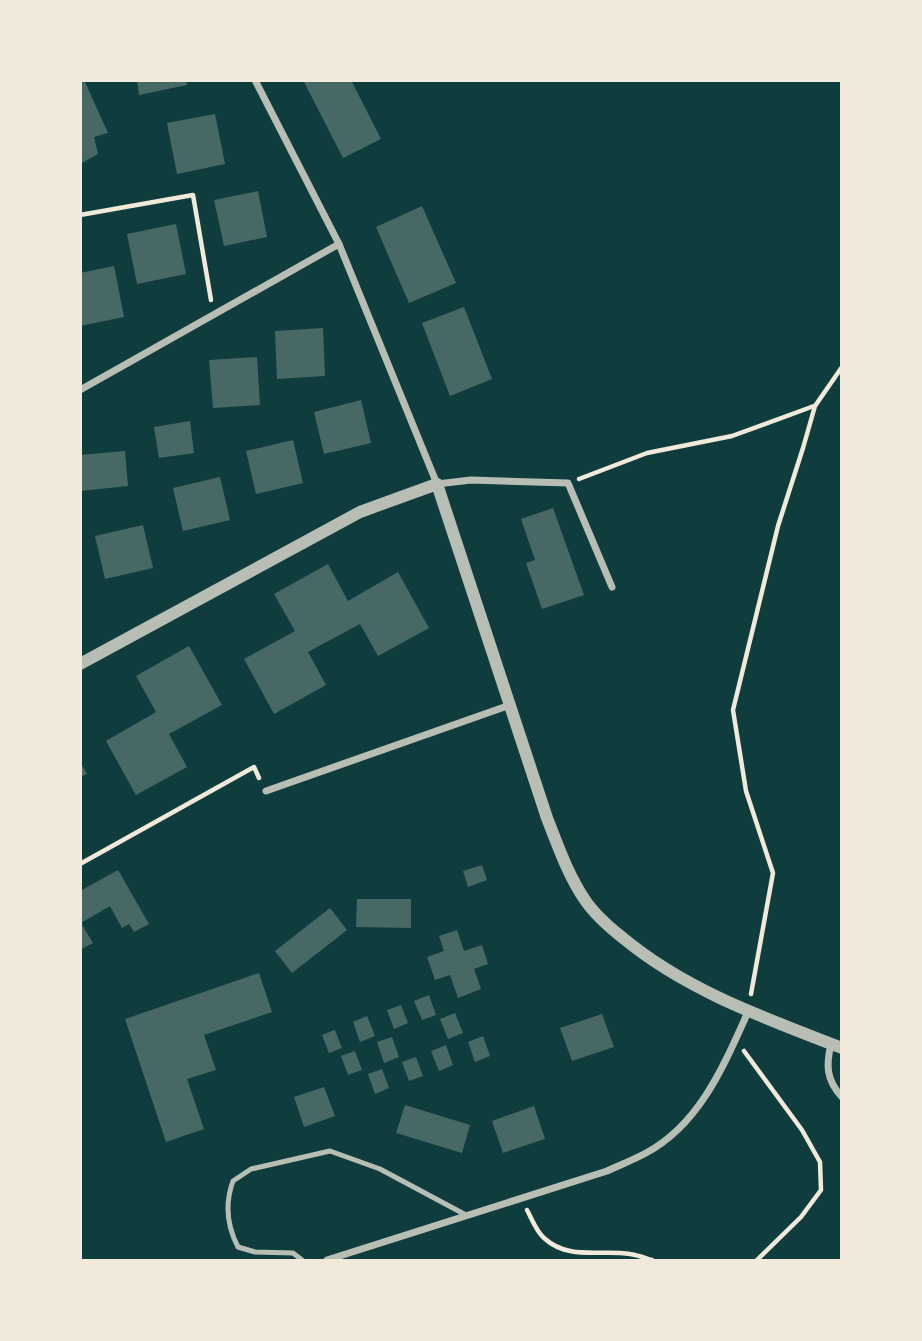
<svg xmlns="http://www.w3.org/2000/svg" width="922" height="1341" viewBox="0 0 922 1341" font-family="Raleway,sans-serif">
<style>
.building{fill:#486865}
.lines{fill:none;stroke-linecap:round;stroke-linejoin:round}
.path{stroke:#f1e9da;stroke-width:4.5}
.service{stroke:#b8beb3;stroke-width:5}
.minor{stroke:#b8beb3;stroke-width:7}
.tertiary{stroke:#b8beb3;stroke-width:12}
</style>
<rect width="100%" height="100%" fill="#0f3d3e"/>
<g class="building">
<polygon points="137,80 186,80 187,85 139,95"/>
<polygon points="303,80 351,80 381,139 343,158"/>
<polygon points="85,82 108,133 94,137 98,154 80,164 80,83"/>
<polygon points="215,114 225,164 177,174 167,123"/>
<polygon points="258,191 267,237 224,246 214,200"/>
<polygon points="422,206 456,283 409,303 376,227"/>
<polygon points="176,224 186,274 137,284 127,234"/>
<polygon points="114,266 124,317 80,326 80,273"/>
<polygon points="464,307 492,379 450,396 422,323"/>
<polygon points="323,328 325,376 277,379 275,331"/>
<polygon points="257,357 260,405 213,408 209,360"/>
<polygon points="361,400 371,443 324,454 314,412"/>
<polygon points="190,421 194,453 159,458 154,427"/>
<polygon points="293,440 303,483 256,494 246,451"/>
<polygon points="125,451 128,486 80,491 80,455"/>
<polygon points="220,477 230,520 183,531 173,488"/>
<polygon points="553,508 584,595 542,609 526,563 535,560 521,519"/>
<polygon points="143,525 153,568 105,579 95,536"/>
<polygon points="328,564 348,601 398,572 429,628 378,656 360,624 308,652 326,685 274,714 244,659 295,631 274,594"/>
<polygon points="189,646 222,705 169,734 187,767 136,795 106,741 156,712 136,676"/>
<polygon points="80,762 87,774 80,777"/>
<polygon points="482,865 487,880 468,887 463,871"/>
<polygon points="118,870 149,924 134,932 129,924 122,928 110,906 81,923 93,943 80,950 80,891"/>
<polygon points="357,899 411,899 411,928 356,927"/>
<polygon points="330,908 347,930 292,973 275,951"/>
<polygon points="457,930 464,951 482,945 488,964 474,969 481,989 458,998 450,975 435,980 427,957 444,951 439,936"/>
<polygon points="259,973 272,1012 204,1035 216,1070 187,1079 204,1129 166,1142 125,1019"/>
<polygon points="429,995 436,1015 422,1020 414,1001"/>
<polygon points="401,1005 408,1023 394,1029 387,1010"/>
<polygon points="455,1013 463,1033 448,1039 440,1019"/>
<polygon points="602,1014 614,1047 572,1061 560,1028"/>
<polygon points="367,1016 375,1036 360,1042 353,1022"/>
<polygon points="335,1030 342,1048 329,1053 322,1035"/>
<polygon points="483,1036 490,1056 475,1062 468,1042"/>
<polygon points="392,1037 399,1057 384,1063 377,1042"/>
<polygon points="446,1045 453,1065 439,1071 431,1051"/>
<polygon points="355,1051 362,1070 348,1075 341,1056"/>
<polygon points="416,1057 423,1076 409,1081 402,1062"/>
<polygon points="382,1069 389,1088 375,1094 368,1074"/>
<polygon points="324,1087 335,1116 304,1127 294,1097"/>
<polygon points="405,1105 470,1125 462,1153 396,1133"/>
<polygon points="534,1106 545,1139 503,1153 492,1121"/>
</g>
<g class="lines">
<g class="path">
<polyline points="80,215 193,195 211,300"/>
<polyline points="579,479 647,453 732,436 814,406"/>
<polyline points="80,864 254,767 259,778"/>
<polyline points="751,994 773,873 746,791 733,710 778,526 803,448 815,406 842,367"/>
<polyline points="744,1051 802,1130 820,1162 821,1190 801,1217 757,1260"/>
<path d="M527,1210c5,9 9,21 17,28 25,23 57,11 86,16 7,1 15,4 22,6"/>
</g>
<path class="service" d="M302,1260l-9,-7 -38,-1 -17,-5c-11,-21 -13,-44 -5,-66l18,-12 79,-18 50,18 86,46"/>
<g class="minor">
<polyline points="255,80 339,244 437,484 471,480 568,483 612,587"/>
<polyline points="80,390 339,244"/>
<polyline points="266,791 510,705"/>
<path d="M831,1044c-5,21 -5,36 11,53"/>
<path d="M327,1260l280,-89c13,-6 26,-11 39,-18 54,-29 78,-88 102,-141"/>
</g>
<path class="tertiary" d="M80,664l280,-152 77,-28 110,334c11,28 21,57 38,82 10,15 24,27 38,38 64,53 142,80 219,110"/>
</g>
<rect width="922" height="1341" fill="none" stroke="#f1e9da" stroke-width="164"/>
</svg>
